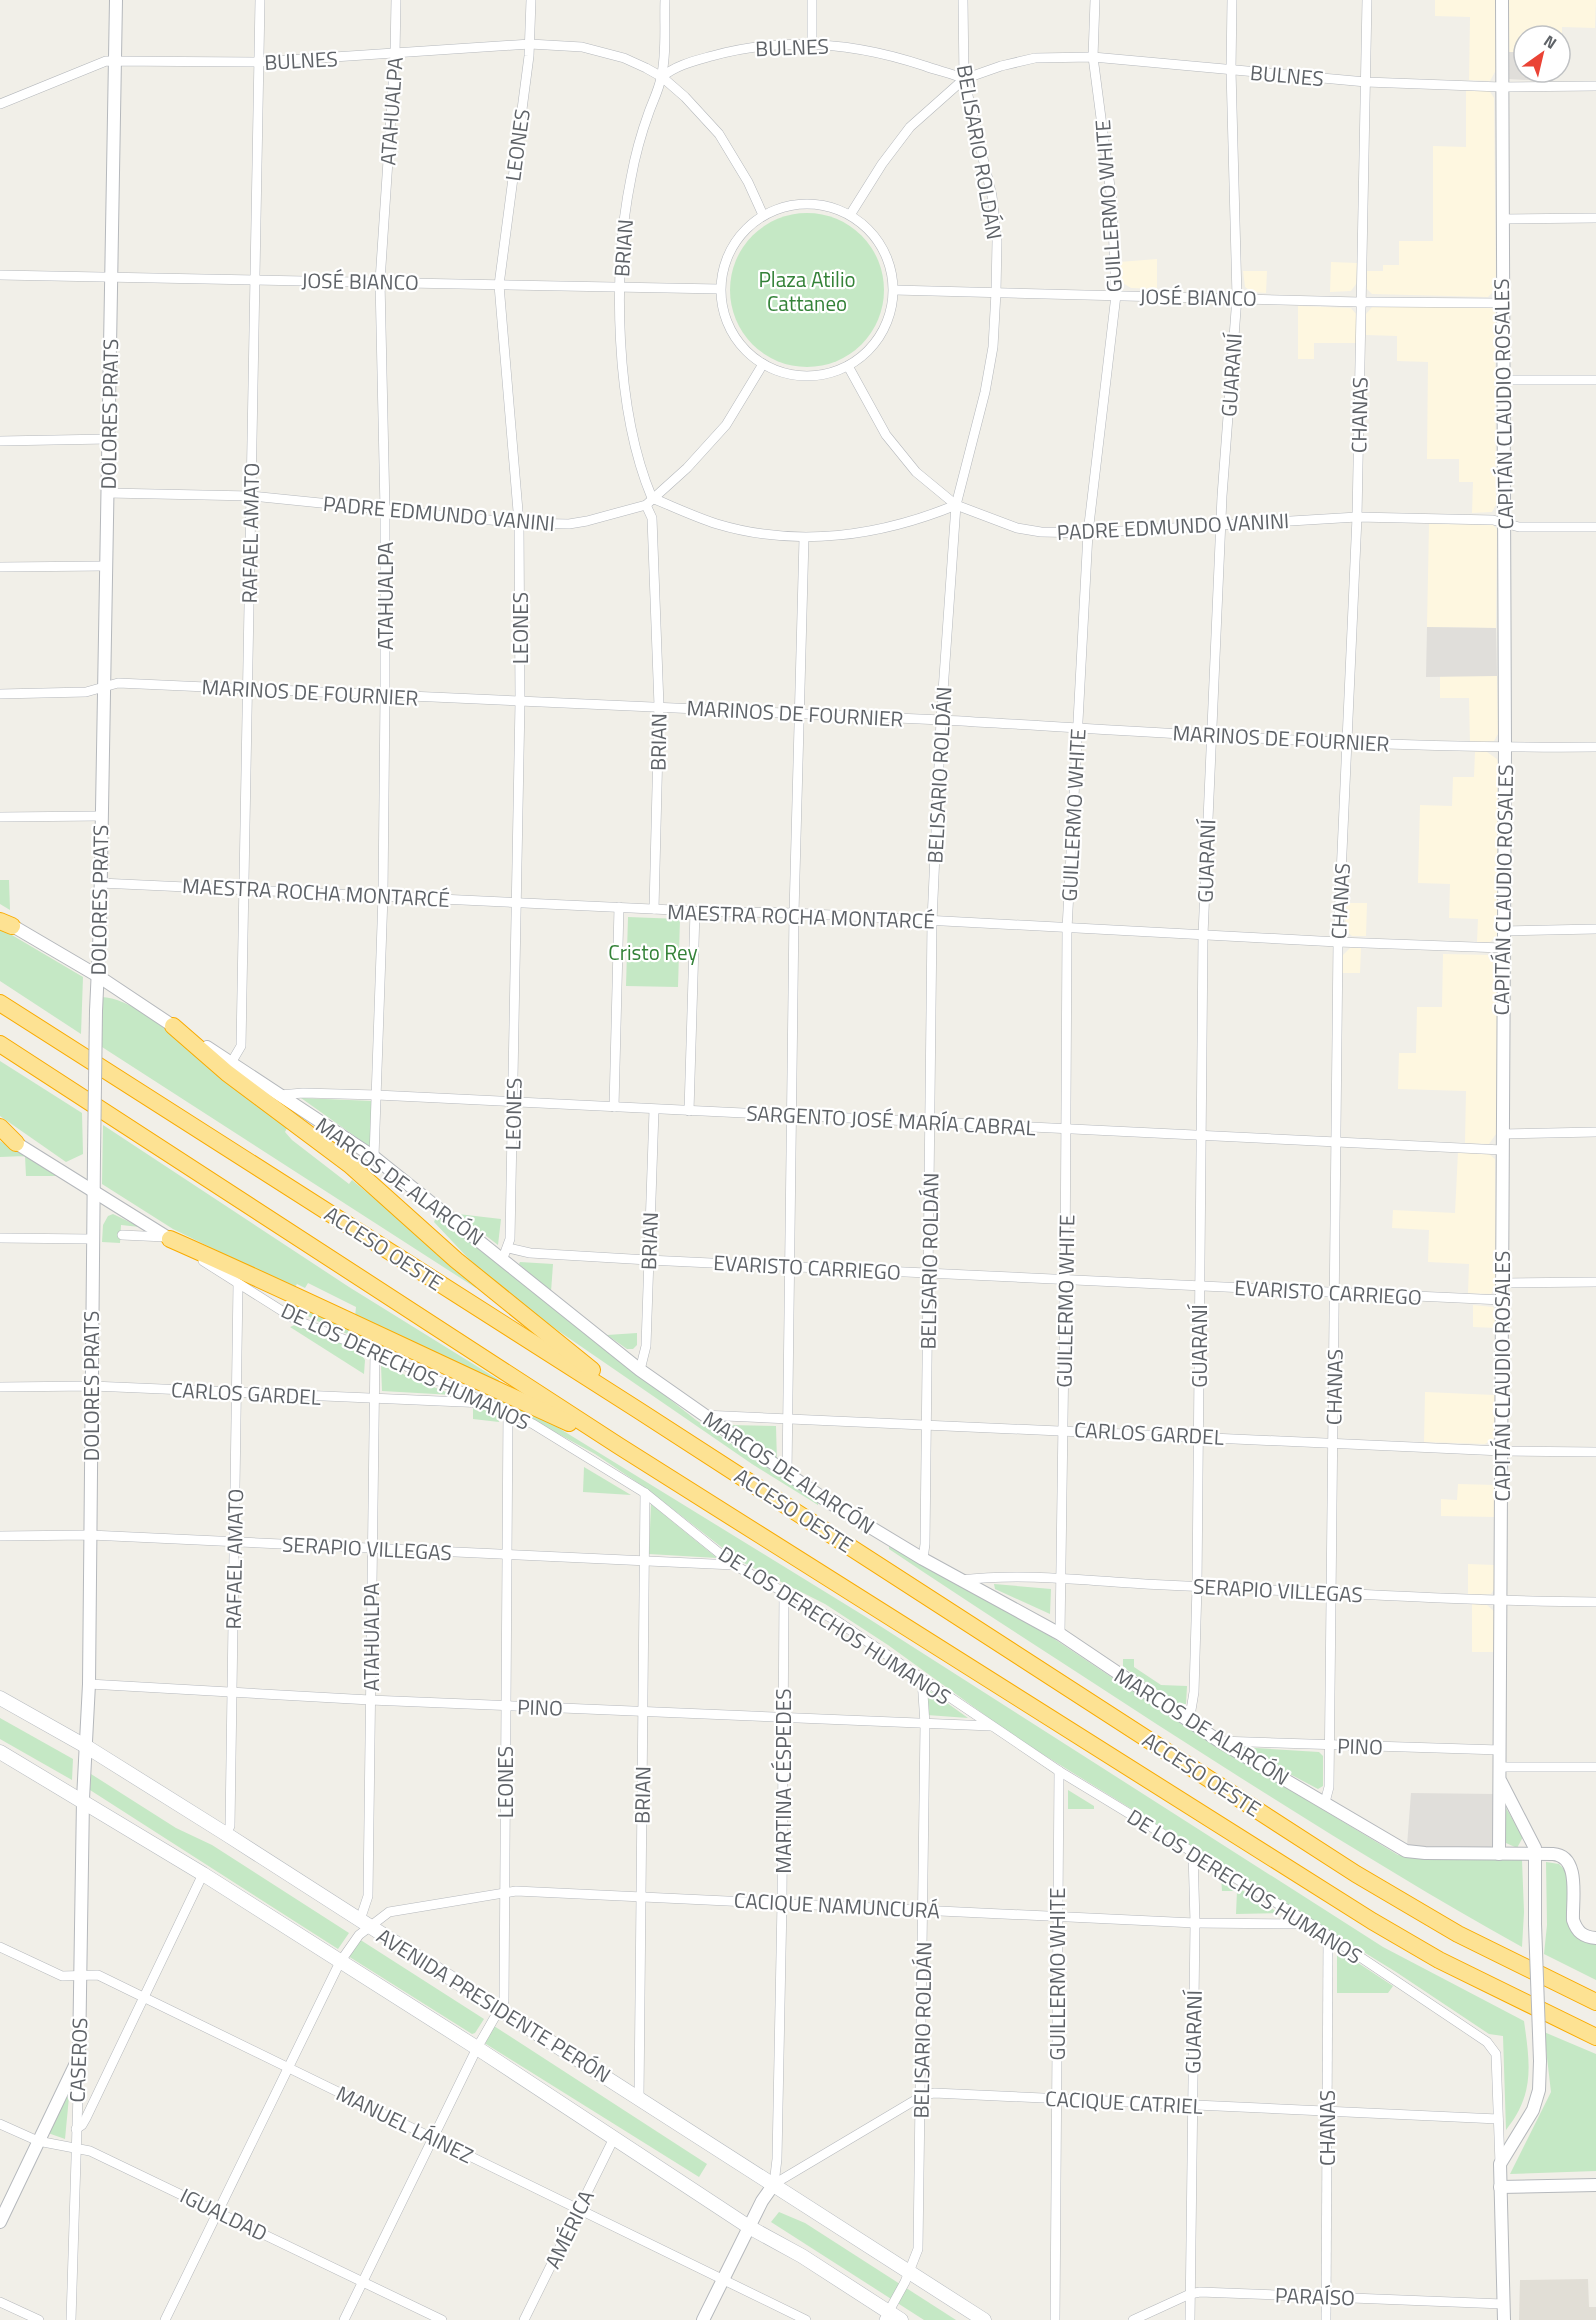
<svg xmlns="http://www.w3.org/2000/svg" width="1596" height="2320" viewBox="0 0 1596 2320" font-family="'Titillium Web',sans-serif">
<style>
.commercial{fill:#fef7e0}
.industrial{fill:#e0deda}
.education{fill:#e1ded6}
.green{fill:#c5e8c5}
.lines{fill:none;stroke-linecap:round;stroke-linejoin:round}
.minor-casing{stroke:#b5b8bc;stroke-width:10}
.tertiary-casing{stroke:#b5b8bc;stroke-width:14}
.secondary-casing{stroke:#b6babf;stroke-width:15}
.motorway-casing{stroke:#f9ab00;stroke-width:18}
.minor{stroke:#fff;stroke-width:9}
.tertiary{stroke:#fff;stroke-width:12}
.secondary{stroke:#fff;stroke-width:14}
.motorway{stroke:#fde293;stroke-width:16}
.tertiary-bridge-casing{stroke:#b5b8bc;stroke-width:14;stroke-linecap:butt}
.tertiary-bridge{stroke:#fff;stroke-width:12}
.labels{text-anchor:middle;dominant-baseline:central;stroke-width:4.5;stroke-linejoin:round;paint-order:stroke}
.street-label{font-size:21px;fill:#5f6368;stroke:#fff}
.park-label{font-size:21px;fill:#348238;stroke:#fff}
</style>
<rect width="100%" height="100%" fill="#f1efe8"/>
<g class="commercial">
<polygon points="1435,0 1496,0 1496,70 1490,81 1469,80 1470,17 1435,16"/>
<polygon points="1505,0 1596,0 1595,28 1562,27 1562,42 1560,36 1524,36 1524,52 1505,52"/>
<polygon points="1466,90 1489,90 1494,98 1496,289 1488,297 1372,294 1367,289 1367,271 1383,271 1383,265 1399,265 1399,241 1433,241 1433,146 1466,147"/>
<polygon points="1157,259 1157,289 1131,288 1121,282 1119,262"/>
<polygon points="1331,262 1357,263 1356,284 1351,291 1330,292"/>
<polygon points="1243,271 1267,271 1266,293 1252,292 1245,287"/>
<polygon points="1298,306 1351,308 1357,315 1357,343 1314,343 1314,359 1298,359"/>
<polygon points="1372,307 1490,307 1495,310 1496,505 1492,512 1472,513 1473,482 1459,482 1459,459 1427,459 1428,362 1397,361 1397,336 1366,335 1366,314"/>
<polygon points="1429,524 1493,525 1497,529 1496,628 1427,627"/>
<polygon points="1440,676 1497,676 1498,734 1494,741 1470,743 1469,698 1440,698"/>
<polygon points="1475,752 1487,752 1497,759 1498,763 1497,936 1490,942 1477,942 1478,919 1449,918 1450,884 1418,883 1420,805 1452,806 1453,777 1474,777"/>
<polygon points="1345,903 1367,903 1366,936 1352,936 1346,931"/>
<polygon points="1350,948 1361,948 1360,973 1342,973 1342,956"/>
<polygon points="1443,954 1491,955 1498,962 1496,1134 1489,1144 1465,1143 1466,1091 1398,1089 1399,1053 1416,1053 1417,1007 1442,1007"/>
<polygon points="1458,1152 1488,1153 1495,1159 1496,1287 1491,1294 1468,1293 1469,1264 1428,1262 1429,1230 1392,1228 1393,1210 1455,1213"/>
<polygon points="1473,1305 1493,1307 1496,1313 1496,1328 1473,1327"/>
<polygon points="1425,1392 1495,1395 1496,1435 1493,1439 1485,1444 1424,1442"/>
<polygon points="1458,1484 1496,1485 1495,1517 1441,1516 1441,1499 1457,1500"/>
<polygon points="1468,1564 1495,1565 1495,1588 1491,1594 1468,1595"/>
<polygon points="1472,1604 1487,1605 1494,1611 1495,1652 1472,1652"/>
</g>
<g class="industrial">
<polygon points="1505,52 1524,52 1524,72 1546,72 1546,81 1509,79"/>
<polygon points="1427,627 1496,628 1497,676 1426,677"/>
<polygon points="1411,1793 1495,1794 1494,1845 1489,1848 1407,1846"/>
</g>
<polygon class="education" points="1588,2279 1589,2307 1596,2307 1596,2320 1519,2320 1520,2280"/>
<g class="green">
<circle cx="807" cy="290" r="77"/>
<polygon points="0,880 9,880 10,910 0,904"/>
<polygon points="628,917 680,919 678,987 626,986"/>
<polygon points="0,928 83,977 81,1034 0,981"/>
<path d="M101,997c43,-1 151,100 187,129l-3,6 7,8 57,44 3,-4 125,104 -1,4 -374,-241z"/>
<polygon points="0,1061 82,1113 83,1154 66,1162 0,1116"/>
<polygon points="301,1098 373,1101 370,1147"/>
<polygon points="103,1125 349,1287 499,1380 498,1383 355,1317 356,1307 308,1283 305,1288 297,1284 294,1288 173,1229 102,1184"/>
<polygon points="0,1141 57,1176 26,1176 25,1156 0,1157"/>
<polygon points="113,1214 140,1227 121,1225 120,1243 102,1242 103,1225 108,1216"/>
<polygon points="458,1214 501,1219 498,1245"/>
<polygon points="437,1215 696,1420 818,1502 818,1505 752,1464 528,1310 483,1274 434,1222"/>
<polygon points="520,1262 553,1264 551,1292 519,1264"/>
<path d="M286,1302l64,23 194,94 322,198 517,330 141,74c6,43 11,73 -18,109l-3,-94 -14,-2 -93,-62 -378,-233 -130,-94 -63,-41 -87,-44 -91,-71 -52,-35 -100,-55 -80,-39 -88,-34 -42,-22z"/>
<polygon points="297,1324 359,1351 365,1360 364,1374 290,1327"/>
<polygon points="637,1333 637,1345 633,1349 627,1349 607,1335"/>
<polygon points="381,1365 453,1395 382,1391"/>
<polygon points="473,1407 489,1409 498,1415 499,1422 473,1419"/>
<polygon points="730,1425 776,1426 777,1463"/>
<polygon points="584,1467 631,1495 583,1492"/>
<polygon points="651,1504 717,1558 649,1554"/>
<path d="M889,1546l161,90 133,89 215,130 32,4 92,1 2,52 -2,35c-124,-69 -244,-145 -364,-222 -90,-59 -180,-116 -269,-176z"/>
<polygon points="994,1584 1051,1589 1050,1614 995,1589"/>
<polygon points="1123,1659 1134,1659 1134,1667 1161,1685 1187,1686 1186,1704 1179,1705 1123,1667"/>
<polygon points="929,1690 968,1718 927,1715"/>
<polygon points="0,1718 73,1759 72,1780 0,1739"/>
<polygon points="1239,1747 1319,1752 1323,1756 1323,1786 1318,1789"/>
<polygon points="91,1774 176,1828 212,1845 349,1933 338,1949 90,1790"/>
<polygon points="1068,1790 1094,1806 1094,1809 1068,1809"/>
<polygon points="1506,1808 1523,1837 1517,1848 1506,1843"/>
<polygon points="1546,1862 1559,1864 1567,1872 1567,1916 1596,1942 1596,1980 1544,1954 1547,1925"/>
<polygon points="1221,1877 1279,1913 1236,1914 1237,1891 1222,1891"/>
<polygon points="359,1939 484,2019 475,2033 472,2034 348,1956"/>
<polygon points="1337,1949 1393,1986 1388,1993 1337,1993"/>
<polygon points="494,2026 707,2164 699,2177 486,2044 483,2042"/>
<polygon points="1544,2032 1596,2054 1596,2171 1510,2174 1551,2092"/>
<polygon points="66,2097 69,2097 65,2139 48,2133"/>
<polygon points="779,2212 805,2223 956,2320 924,2320 771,2222"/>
</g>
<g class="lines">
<g class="minor-casing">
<g id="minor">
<polyline points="812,0 812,43"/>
<path d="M662,77c14,-12 32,-16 50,-21 72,-20 142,-14 213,10 13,5 27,7 39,13"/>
<polyline points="0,104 106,61 259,62 530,44 582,47 624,58 646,68 662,77 685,97 719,134 748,182 763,215"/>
<circle cx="807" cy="290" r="86"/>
<polyline points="850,215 882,164 910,127 964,79 1001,66 1035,58 1093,57 1366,82 1501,87 1596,86"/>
<polyline points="1502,219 1596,218"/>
<polyline points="0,275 720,289"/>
<polyline points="894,290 1360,302 1502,303"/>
<polyline points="848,366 886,435 916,472 956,505 1017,528 1041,532 1088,533 1357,517 1493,520 1519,527 1596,527"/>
<polyline points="1502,380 1596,380"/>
<polyline points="0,441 108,439"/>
<polyline points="108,493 251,496 519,523 569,524 587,521 646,505 687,468 726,425 763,364"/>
<path d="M652,498c-37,-88 -40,-226 -21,-320 4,-22 10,-44 18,-66 4,-11 10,-23 12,-34 6,-24 3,-54 4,-78"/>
<path d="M652,498c22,9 43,19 65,26 80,24 163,12 239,-19"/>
<polyline points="646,505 652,518 659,706 654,909"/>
<polyline points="0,567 106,566"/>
<path d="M0,694l86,-2 32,-9c275,12 550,23 824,37 218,12 436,29 654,27"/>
<polyline points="0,817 101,816"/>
<polyline points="100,883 695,911 794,913 1338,942 1502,948"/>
<polyline points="1503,931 1596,929"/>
<polyline points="231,1063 241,1046 260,0"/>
<polyline points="280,1095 303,1093 377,1095 1502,1150"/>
<polyline points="614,1107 619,907"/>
<polyline points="689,1111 695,911"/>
<polyline points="1502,1134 1596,1132"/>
<polyline points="374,1157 383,895 385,695 385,510 380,281 395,55 396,0"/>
<polyline points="122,1235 165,1237"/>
<polyline points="0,1238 92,1239"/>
<polyline points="508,1248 530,1253 648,1260 1502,1300"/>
<polyline points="503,1258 510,1239 520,702 519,523 499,285 529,56 531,0"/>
<polyline points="203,1261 298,1321 375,1352 533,1424 645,1493 734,1565 837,1621 1059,1771 1311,1924 1487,2042 1496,2054 1500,2164"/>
<polyline points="1502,1283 1596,1282"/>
<polyline points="640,1370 646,1346 654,1110"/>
<polyline points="0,1387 92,1386 486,1403"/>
<polyline points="703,1415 1502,1451 1596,1452"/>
<polyline points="787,1474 794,913 804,538"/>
<polyline points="0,1536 90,1535 734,1565"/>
<polyline points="923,1559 925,1544 932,921 941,720 956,505 985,392 993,347 996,292 997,241 992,196 964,79 963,0"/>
<path d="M961,1580c66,-8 137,2 204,5 144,6 287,16 431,17"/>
<polyline points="1060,1634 1065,1279 1067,929 1088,533 1116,295 1112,202 1093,57 1095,0"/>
<polyline points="89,1684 370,1700 991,1726"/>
<polyline points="1189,1722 1194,1692 1197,1586 1203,935 1222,496 1237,297 1231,70 1232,0"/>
<polyline points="1219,1741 1500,1750"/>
<polyline points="1501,1767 1596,1767"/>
<polyline points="1325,1802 1329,1787 1338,942 1357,517 1367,0"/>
<polyline points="226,1834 230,1826 238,1284"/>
<polyline points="360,1920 368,1896 375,1352"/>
<polyline points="0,1947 62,1976 98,1975 806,2320"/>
<polyline points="639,2098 645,1493"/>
<polyline points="0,2124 38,2141 90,2151 442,2320"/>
<polyline points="76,2129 82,2125 86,2118 203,1874"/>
<polyline points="774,2184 922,2096 934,2093 1498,2119"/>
<polyline points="774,2184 777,2159 782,1902 784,1592"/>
<polyline points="0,2302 39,2320"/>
<polyline points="71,2320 79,2062"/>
<polyline points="165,2320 340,1962 359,1935 389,1912 516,1891 1195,1923 1310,1924"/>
<polyline points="344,2320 477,2048 504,2001 508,1410"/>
<polyline points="524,2320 614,2138"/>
<polyline points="884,2320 905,2282 918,2249 925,1724 922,1679"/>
<polyline points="1055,2320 1059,1771"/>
<polyline points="1133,2320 1190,2294 1200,2292 1503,2304"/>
<polyline points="1190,2320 1195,1923 1193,1852"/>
<polyline points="1326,2320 1328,1936"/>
</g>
</g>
<g class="tertiary-casing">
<g id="tertiary">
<polyline points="6,922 98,976 179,1030"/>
<polyline points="96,1011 100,925 116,0"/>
<path d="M207,1047l167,110 266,213 187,131 96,58 137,75 159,107 187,110 19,2 128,1c28,2 19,46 20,66 4,12 10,17 23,18"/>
<polyline points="16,1143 170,1239"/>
<polyline points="1501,1782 1535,1848 1535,1924"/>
<polyline points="1499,1854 1505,748 1502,0"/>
<polyline points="1500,2187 1596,2185"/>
<polyline points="0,2222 79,2057 83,1799 89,1684 94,1155"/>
<polyline points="703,2320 762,2201 774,2184"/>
<polyline points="1504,2320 1500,2164 1533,2110 1539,2090 1540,2061"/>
</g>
</g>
<g class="secondary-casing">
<g id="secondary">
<polyline points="0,1698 87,1747 226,1834 984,2320"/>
<polyline points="0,1752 203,1874 477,2048 749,2227 802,2256 901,2320"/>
</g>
</g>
<g class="motorway-casing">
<g id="motorway">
<polyline points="0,921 12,926"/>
<polyline points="0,1003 638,1410 1356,1874 1458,1934 1596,2002"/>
<polyline points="173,1026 227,1073 350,1165 456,1260 592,1370"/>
<polyline points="0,1044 619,1446 1372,1921 1439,1960 1596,2037"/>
<polyline points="0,1127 16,1143"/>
<path d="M170,1239c134,59 265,123 399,184"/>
</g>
</g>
<use href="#minor" class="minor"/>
<use href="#tertiary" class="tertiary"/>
<use href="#secondary" class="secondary"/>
<use href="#motorway" class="motorway"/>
<g class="tertiary-bridge-casing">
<g id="tertiary-bridge">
<polyline points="94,1155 96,1011"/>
<polyline points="1535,1924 1540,2061"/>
</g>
</g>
<use href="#tertiary-bridge" class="tertiary-bridge"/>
</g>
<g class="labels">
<g class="street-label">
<text transform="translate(792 47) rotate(-2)">BULNES</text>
<text transform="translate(301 60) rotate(-3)">BULNES</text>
<text transform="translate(1287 75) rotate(5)">BULNES</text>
<text transform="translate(391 111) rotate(-86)">ATAHUALPA</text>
<text transform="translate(517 145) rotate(-82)">LEONES</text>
<text transform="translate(980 152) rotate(80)">BELISARIO ROLDÁN</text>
<text transform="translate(1108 206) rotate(-94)">GUILLERMO WHITE</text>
<text transform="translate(623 248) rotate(-86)">BRIAN</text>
<text transform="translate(360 281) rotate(1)">JOSÉ BIANCO</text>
<text transform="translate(1198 297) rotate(1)">JOSÉ BIANCO</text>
<text transform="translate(1231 375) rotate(-86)">GUARANÍ</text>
<text transform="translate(1503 404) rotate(-91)">CAPITÁN CLAUDIO ROSALES</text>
<text transform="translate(109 414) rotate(-89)">DOLORES PRATS</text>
<text transform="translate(1359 415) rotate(-89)">CHANAS</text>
<text transform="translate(439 513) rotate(5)">PADRE EDMUNDO VANINI</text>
<text transform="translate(1173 526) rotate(-3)">PADRE EDMUNDO VANINI</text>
<text transform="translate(250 533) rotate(-89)">RAFAEL AMATO</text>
<text transform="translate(385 596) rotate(-90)">ATAHUALPA</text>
<text transform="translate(520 628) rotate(-90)">LEONES</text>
<text transform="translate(310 692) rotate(3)">MARINOS DE FOURNIER</text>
<text transform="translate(795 713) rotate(3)">MARINOS DE FOURNIER</text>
<text transform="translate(1281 738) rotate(3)">MARINOS DE FOURNIER</text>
<text transform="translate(658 742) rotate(-89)">BRIAN</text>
<text transform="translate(939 775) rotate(-87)">BELISARIO ROLDÁN</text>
<text transform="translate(1073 815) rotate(-87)">GUILLERMO WHITE</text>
<text transform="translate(1206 861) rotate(-88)">GUARANÍ</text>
<text transform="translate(1503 890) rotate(-89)">CAPITÁN CLAUDIO ROSALES</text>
<text transform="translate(316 892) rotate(3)">MAESTRA ROCHA MONTARCÉ</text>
<text transform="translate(99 900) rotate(-89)">DOLORES PRATS</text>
<text transform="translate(1340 901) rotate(-87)">CHANAS</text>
<text transform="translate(801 916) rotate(2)">MAESTRA ROCHA MONTARCÉ</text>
<text transform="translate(513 1114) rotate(-89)">LEONES</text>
<text transform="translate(891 1120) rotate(3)">SARGENTO JOSÉ MARÍA CABRAL</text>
<text transform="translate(400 1181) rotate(36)">MARCOS DE ALARCÓN</text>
<text transform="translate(649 1241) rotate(-88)">BRIAN</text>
<text transform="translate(384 1248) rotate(33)">ACCESO OESTE</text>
<text transform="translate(929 1261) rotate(-89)">BELISARIO ROLDÁN</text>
<text transform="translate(807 1267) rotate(3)">EVARISTO CARRIEGO</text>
<text transform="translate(1328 1292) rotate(3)">EVARISTO CARRIEGO</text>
<text transform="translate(1065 1301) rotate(-89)">GUILLERMO WHITE</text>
<text transform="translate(1199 1346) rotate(-90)">GUARANÍ</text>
<text transform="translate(406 1366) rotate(25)">DE LOS DERECHOS HUMANOS</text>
<text transform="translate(1502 1376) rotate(-90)">CAPITÁN CLAUDIO ROSALES</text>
<text transform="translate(91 1386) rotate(-90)">DOLORES PRATS</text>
<text transform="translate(1334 1387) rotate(-89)">CHANAS</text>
<text transform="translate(246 1393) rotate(3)">CARLOS GARDEL</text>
<text transform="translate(1149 1433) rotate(3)">CARLOS GARDEL</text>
<text transform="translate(789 1472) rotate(34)">MARCOS DE ALARCÓN</text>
<text transform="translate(794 1510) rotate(33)">ACCESO OESTE</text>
<text transform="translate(367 1548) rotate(3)">SERAPIO VILLEGAS</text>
<text transform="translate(234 1559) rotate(-89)">RAFAEL AMATO</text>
<text transform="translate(1278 1590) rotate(3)">SERAPIO VILLEGAS</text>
<text transform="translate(835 1625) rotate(33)">DE LOS DERECHOS HUMANOS</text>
<text transform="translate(371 1637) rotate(-90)">ATAHUALPA</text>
<text transform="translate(540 1707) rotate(2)">PINO</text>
<text transform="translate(1202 1726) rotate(32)">MARCOS DE ALARCÓN</text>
<text transform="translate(1360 1746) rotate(2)">PINO</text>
<text transform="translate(1202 1774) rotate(33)">ACCESO OESTE</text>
<text transform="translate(783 1781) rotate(-90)">MARTINA CÉSPEDES</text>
<text transform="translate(505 1782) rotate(-90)">LEONES</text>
<text transform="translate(642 1795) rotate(-89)">BRIAN</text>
<text transform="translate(1245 1886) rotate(32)">DE LOS DERECHOS HUMANOS</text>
<text transform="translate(837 1905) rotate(3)">CACIQUE NAMUNCURÁ</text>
<text transform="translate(1057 1974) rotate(-90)">GUILLERMO WHITE</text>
<text transform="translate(494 2005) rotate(32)">AVENIDA PRESIDENTE PERÓN</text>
<text transform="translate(922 2030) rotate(-89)">BELISARIO ROLDÁN</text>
<text transform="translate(1193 2032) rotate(-89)">GUARANÍ</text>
<text transform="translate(78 2060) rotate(-88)">CASEROS</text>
<text transform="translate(1124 2102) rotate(3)">CACIQUE CATRIEL</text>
<text transform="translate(405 2124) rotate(26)">MANUEL LÁINEZ</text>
<text transform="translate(1327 2128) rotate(-90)">CHANAS</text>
<text transform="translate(224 2214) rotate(26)">IGUALDAD</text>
<text transform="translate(569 2229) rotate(-64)">AMÉRICA</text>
<text transform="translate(1315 2296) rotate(2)">PARAÍSO</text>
</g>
<g class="park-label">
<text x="807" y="279">Plaza Atilio<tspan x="807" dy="24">Cattaneo</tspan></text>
<text x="653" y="952">Cristo Rey</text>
</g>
</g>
<g transform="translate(1542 54) rotate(34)"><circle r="28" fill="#ffffff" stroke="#bfc1c3" stroke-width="1.5"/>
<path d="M0-4.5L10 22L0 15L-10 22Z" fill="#ea4335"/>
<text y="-9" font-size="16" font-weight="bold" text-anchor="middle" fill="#5f6368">N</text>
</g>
</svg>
